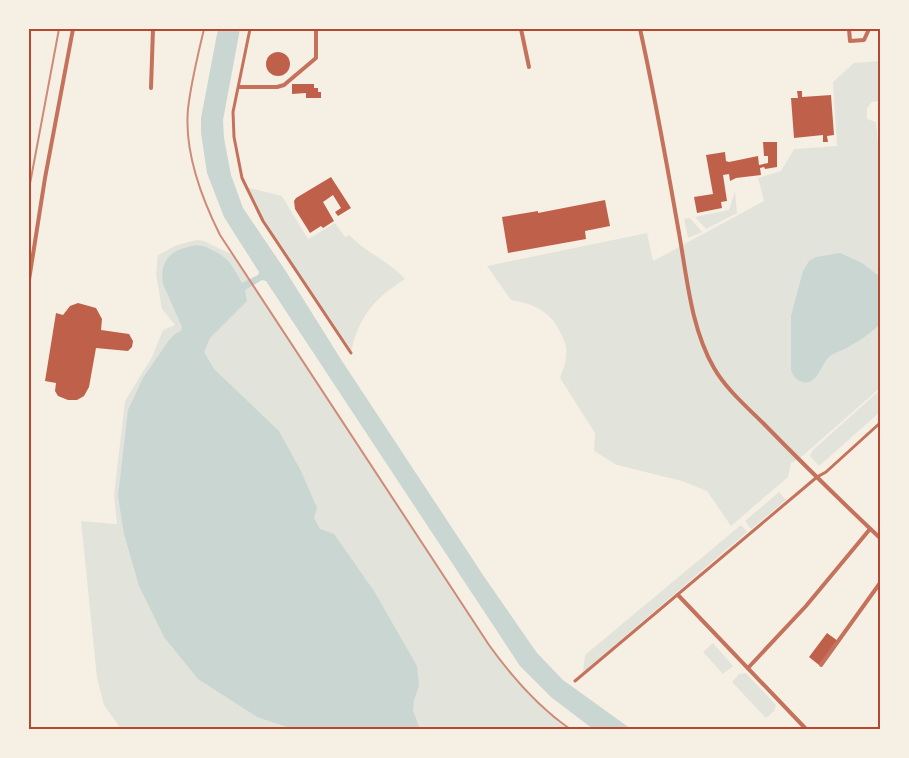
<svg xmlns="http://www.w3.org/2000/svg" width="909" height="758" viewBox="0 0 909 758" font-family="'Exo 2',sans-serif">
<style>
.green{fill:#e2e4dc}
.water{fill:#c9d6d2}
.building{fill:#bf614a}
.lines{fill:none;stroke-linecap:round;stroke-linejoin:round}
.pedestrian{stroke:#c5725c;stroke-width:3}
.minor{stroke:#c5725c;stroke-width:4}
.rail{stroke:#cf8b77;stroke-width:2}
.neatline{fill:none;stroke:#b5482f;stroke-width:2}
</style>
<rect width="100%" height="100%" fill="#f6efe4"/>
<g class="green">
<path d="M880,61v40l-8,1 -5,6v11l9,3 2,21h2v245l-81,71 -8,4 -3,14 -57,49 -24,-35 -25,-10 -65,-16 -23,-14 1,-18 -35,-55c3,-8 6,-15 6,-23 1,-7 -1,-13 -4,-19 -10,-24 -27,-32 -51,-36l-24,-34 160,-33 6,28 111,-60 -6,-23 23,-7 13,-22 43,-3 -4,-64 21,-19z"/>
<path d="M246,187l36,9 26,43 27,-16 10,14 4,-2c16,17 40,26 56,44 -30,19 -47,38 -54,74l-88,-132z"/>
<polygon points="735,191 737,213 706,229 695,217 729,210"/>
<polygon points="690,218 702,232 688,238 684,219"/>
<path d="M197,240l7,1 27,13 49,71 209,320c23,32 48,61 81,84h-449l-17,-24 -7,-27 -16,-157 36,3 -3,-29 11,-94 27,-44 11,-27 12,-5 -13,-16 -6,-35 2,-19 19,-10z"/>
<polygon points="880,390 880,412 819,466 810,456 812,451"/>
<polygon points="779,492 786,500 751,529 745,521"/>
<polygon points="741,525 747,532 583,672 585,655"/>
<polygon points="713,643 733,666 723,674 703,652"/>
<polygon points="746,673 776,705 774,711 766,718 732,682 739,674"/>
</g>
<g class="water">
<path d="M218,29h22l-17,91 1,18 7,37 12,33 42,62 57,91 143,217 52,75 26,27 68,49h-38l-42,-32 -31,-31 -254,-385 -4,-1 -17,10 2,11 -37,37 -6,14 10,17 65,62 22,40 16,37 -3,10 6,11 14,5 40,57 43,75 2,20 -5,14 -1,11 7,18h-127l-36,-12 -59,-38 -34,-42 -25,-51 -15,-52 -6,-38 10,-86 15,-32 26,-38 6,-6 6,-3 1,-4 -19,-43c-3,-17 3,-31 21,-36 6,-1 12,-4 19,-2 6,2 13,6 18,9 10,6 15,18 21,28l16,-8 1,-3 -35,-55 -17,-44 -6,-40v-15z"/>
<path d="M840,253l22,10 18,14v47c-10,10 -23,18 -35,25 -5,2 -11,4 -15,7 -9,7 -13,33 -30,25 -5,-2 -8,-7 -9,-12v-53l12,-45 6,-10 7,-4z"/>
</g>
<g class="building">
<circle cx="278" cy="64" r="12"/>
<polygon points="292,84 314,84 314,88 318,88 318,92 321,92 321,98 306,98 306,93 292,94"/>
<polygon points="797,91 802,91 802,97 831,95 834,135 827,136 828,142 823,142 823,135 794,138 791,98 798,98"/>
<polygon points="763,142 777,142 777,167 765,169 764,167 760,168 761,175 736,178 730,181 729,174 723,175 727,201 721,202 722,208 697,213 694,197 713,194 706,155 725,152 726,161 729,162 758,156 759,165 768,163 768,156 764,156"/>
<polygon points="331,177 351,208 338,216 335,212 341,208 333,195 323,202 334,221 323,228 321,226 310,233 295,209 294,201 296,198"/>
<polygon points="605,200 610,226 585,231 586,239 508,253 502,217 538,211 538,213"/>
<polygon points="78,303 96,308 102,319 101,330 129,334 133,341 132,347 128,351 96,348 89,387 84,396 77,400 68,400 58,396 55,391 56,383 45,381 56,313 63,315 70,306"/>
<polygon points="827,633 838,641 819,665 809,657"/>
</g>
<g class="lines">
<g class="pedestrian">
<polyline points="250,29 233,112 234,137 242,178 263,221 351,353"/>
<polyline points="575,681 817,477 826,472 880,423"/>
</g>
<g class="minor">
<polyline points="521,29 529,67"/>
<path d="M640,29c15,67 27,136 39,204 8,45 12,95 35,135 12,21 33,39 50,56 38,39 77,77 116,114"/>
<polyline points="849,29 850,41 864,40 869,29"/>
<polyline points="239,87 277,87 284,85 316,58 316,29"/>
<polyline points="151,88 153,29"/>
<polyline points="29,280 45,178 73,29"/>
<polyline points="678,595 806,729"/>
<polyline points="821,665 880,583"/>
<polyline points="748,668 806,606 870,529"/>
</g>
<g class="rail">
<path d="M204,29c-6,26 -13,53 -16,80 -4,43 13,88 32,126l269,410c23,32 48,61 81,84"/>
<polyline points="29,189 59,29"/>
</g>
</g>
<rect width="909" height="758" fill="none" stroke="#f6efe4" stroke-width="60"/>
<rect x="30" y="30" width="849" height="698" class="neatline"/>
</svg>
